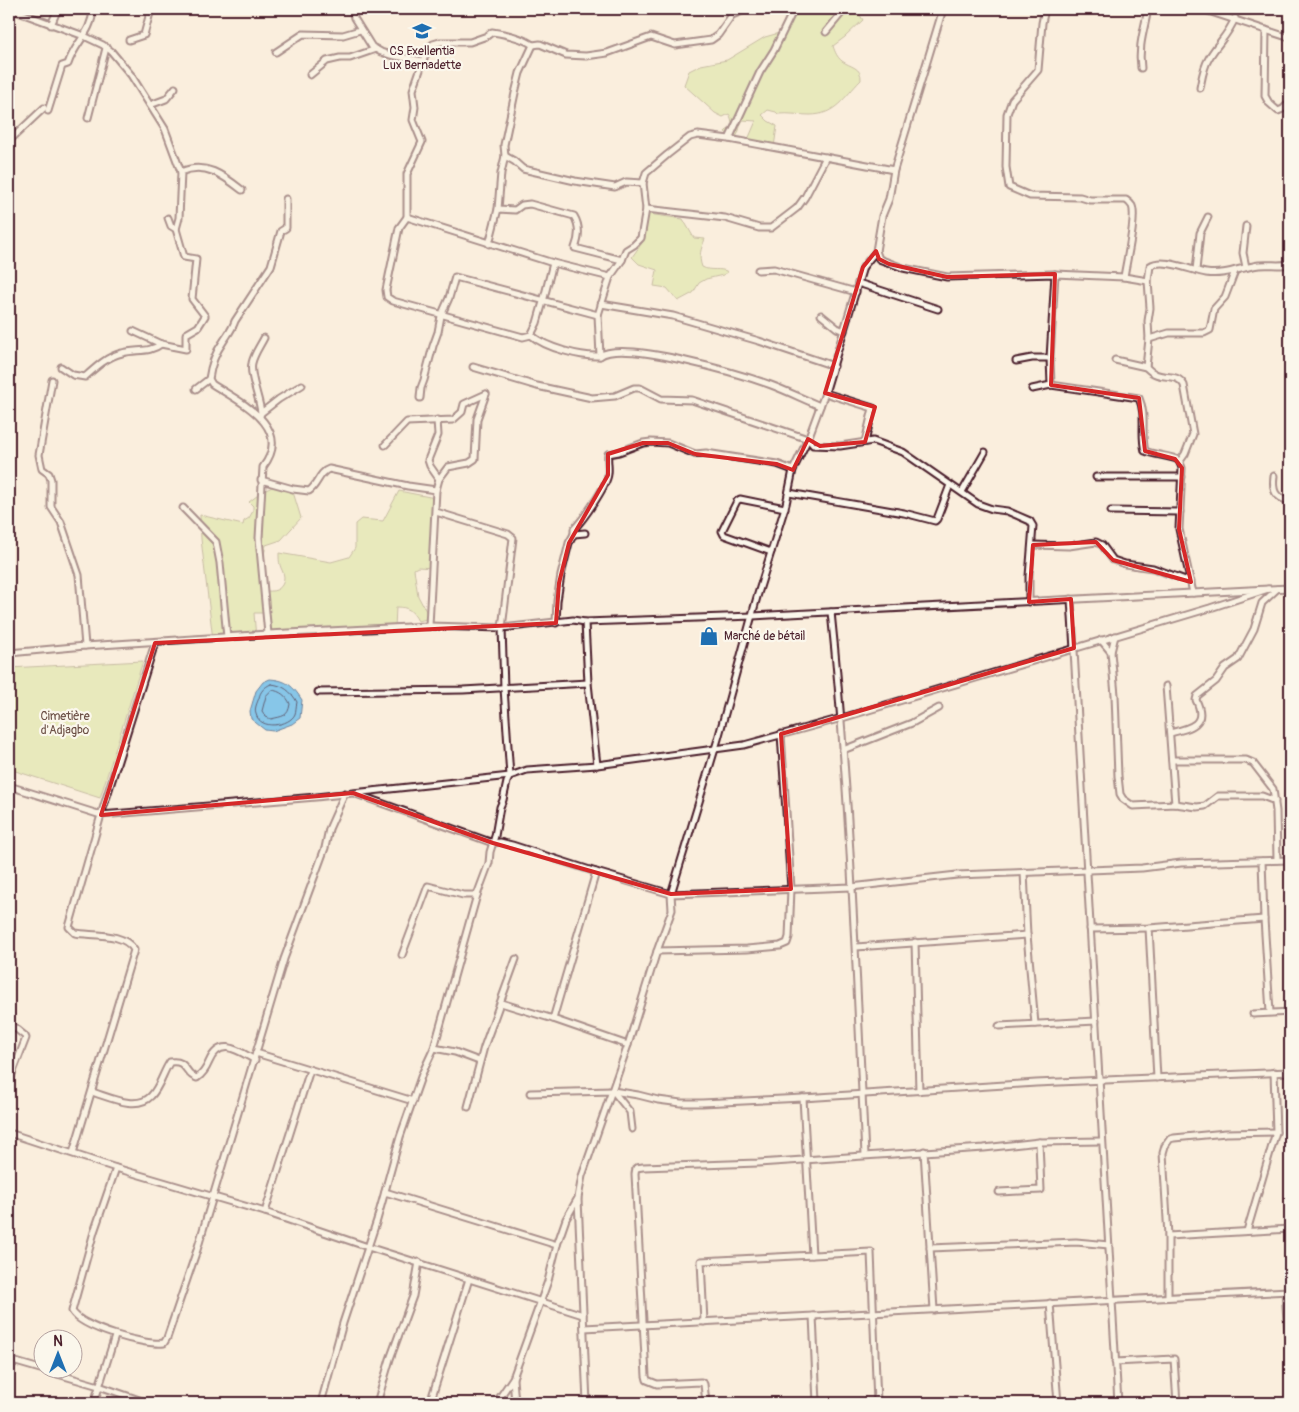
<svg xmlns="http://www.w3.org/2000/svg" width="1299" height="1412" viewBox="0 0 1299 1412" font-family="Pangolin,sans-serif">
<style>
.green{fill:#d2e296;stroke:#8e8060}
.water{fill:#87c6e8;stroke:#6f839c}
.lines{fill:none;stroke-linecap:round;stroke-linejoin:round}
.shore{stroke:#626277;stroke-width:1}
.minor-casing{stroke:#4a1f2b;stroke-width:9}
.minor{stroke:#fbf7ec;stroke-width:5}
.marked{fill:none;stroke:#d62828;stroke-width:4;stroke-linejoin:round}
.labels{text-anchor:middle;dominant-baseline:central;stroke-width:4.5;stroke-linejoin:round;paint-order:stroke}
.poi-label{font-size:12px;fill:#4a1f2b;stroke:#fbf7ec}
.park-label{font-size:12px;fill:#6c5046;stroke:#fbf7ec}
</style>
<rect width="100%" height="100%" fill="#faeedd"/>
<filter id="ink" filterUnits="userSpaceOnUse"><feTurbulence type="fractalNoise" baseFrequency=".02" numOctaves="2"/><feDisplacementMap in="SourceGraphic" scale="10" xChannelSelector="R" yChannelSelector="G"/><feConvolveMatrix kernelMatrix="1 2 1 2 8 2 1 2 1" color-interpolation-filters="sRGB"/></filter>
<g filter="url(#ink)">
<g class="green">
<path d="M797,9h59l7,11 -18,17 -12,9c2,6 4,11 9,15 8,6 20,6 19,19 -17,17 -25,35 -51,35 -11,0 -21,-2 -32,-1l-2,-2 -8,-2 -6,5 6,6 9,5 -3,21 -27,-5 9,-21 -13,-1c-4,5 -3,12 -7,17l-6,-1 -5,-4c1,-2 4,-2 5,-4 4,-3 1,-11 -1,-14l-6,3 -8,-4 -31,-28 5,-14 12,-6 26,-5 38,-23 21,-6 8,-20z"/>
<path d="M648,214l35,5 11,19 11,1c-4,10 -7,17 -3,28 9,5 18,0 26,5l-5,3 -17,4 -7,4 -6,10 -15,8 -11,-13 -13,-2 3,-16 -18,-6 -7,-7 10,-14z"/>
<polygon points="274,486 293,492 301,518 281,540 266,545 262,564 265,613 254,613 256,639 213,640 201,539 200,515 243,525 244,521 249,518 253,511 253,506 249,502 262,492"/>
<path d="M399,491l36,7 -2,70 -15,-1 -4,2 4,27 9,17v6l-9,2c-6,-11 -10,-14 -22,-14l-1,21 -121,9 -3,-4 -4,-42c9,1 17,-3 17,-14 0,-4 -3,-8 -4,-12 -1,-3 -1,-8 -1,-12l52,9 18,-5 6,-9v-24l6,-5 22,2z"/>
<polygon points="143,661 100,798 9,769 9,668"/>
</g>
<path class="water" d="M270,679c17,1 23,7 32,21l-2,18 -8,6 -19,7 -8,-1 -14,-11 -1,-8 6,-20 7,-9z"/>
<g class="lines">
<g class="shore">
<path d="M271,684c12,1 20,7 26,18 -1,4 -1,9 -2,12 -5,12 -35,17 -39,0 -2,-5 1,-11 3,-16 1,-6 5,-11 12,-14z"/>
<path d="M272,690c8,1 15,6 18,14 -2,13 -7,12 -19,15l-5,-2 -4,-6 4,-15z"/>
</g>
<g class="minor-casing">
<g id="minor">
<polyline points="10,9 84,36 103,45 111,51 131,75 165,129 181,172 179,218 176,229 184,257 196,259 192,299 205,316 198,327 186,334 186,349 161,344 133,331"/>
<polyline points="352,9 354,18 372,47 381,52 390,55 423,61"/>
<path d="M1045,9l-3,14 -4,47 -26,30 -5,14 -1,53 3,20 21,9 50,1 10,3h36c3,2 4,3 6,6 5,11 -6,57 -8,71"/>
<polyline points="1202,9 1290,38"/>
<polyline points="51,25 57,11 68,9"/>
<polyline points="1266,30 1265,96 1269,103 1278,111 1283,109 1290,102"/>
<polyline points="826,32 845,9"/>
<polyline points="129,40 144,35 151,9"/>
<polyline points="276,52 303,34 343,35 360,30"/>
<path d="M1141,68c-3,-23 3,-37 7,-59"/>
<polyline points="310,75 327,61 340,58 350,58 376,49"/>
<path d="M1200,88c2,-10 3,-20 9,-30 8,-14 20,-24 26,-40"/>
<polyline points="150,105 166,99 175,88"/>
<path d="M48,111l14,-45 6,-2c7,-22 24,-31 25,-55"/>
<polyline points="88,118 106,48"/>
<polyline points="729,139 760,72 774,50 794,9"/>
<polyline points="9,141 44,108"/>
<polyline points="505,156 514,161 523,169 575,181 615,187 626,182 643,183"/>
<path d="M181,172c24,-11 43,4 61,18"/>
<path d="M498,209l17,1 7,-5 8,-1 44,12c6,10 5,22 1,32l47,12"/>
<polyline points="646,209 725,218 759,228 771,228 797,208 805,197 826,157"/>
<polyline points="407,217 553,263 610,277"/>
<polyline points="168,218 171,226 176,229"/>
<polyline points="489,244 498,209 501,173 505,156 504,145 515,93 520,73 533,45"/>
<polyline points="876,251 879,259 903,268 947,277 1055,274 1124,277 1148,281"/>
<path d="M553,263l-10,39 -6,21 -6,12 -8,2 -130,-36 -6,-4 -1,-7 13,-62 8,-11v-43l15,-32 -9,-22 2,-13 -2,-17 14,-40 6,-6 7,-2h30l17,-6 5,-4c14,2 29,5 41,13l7,-1 26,11 20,1 21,-3 44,-16 24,8 36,-5 7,-5 14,-20 15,-6"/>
<polyline points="1246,267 1243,253 1246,226"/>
<polyline points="758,270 774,269 856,292"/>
<polyline points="1196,270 1200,233 1208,217"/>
<polyline points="858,283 938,309"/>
<polyline points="601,304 673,316 759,341 834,366"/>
<path d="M598,315l2,41c23,-17 143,19 171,29 16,6 32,14 49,21"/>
<polyline points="821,315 837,328 844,331"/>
<path d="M531,335c15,13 50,22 69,21"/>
<polyline points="1149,339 1169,333 1204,333 1210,330 1214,309 1225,297 1235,271"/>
<polyline points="9,360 9,363"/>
<polyline points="1115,360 1146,367"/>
<polyline points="1016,361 1032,358 1050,358"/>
<path d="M61,367l12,8 12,2c11,-10 23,-21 37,-24 14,-4 28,0 39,-9"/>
<polyline points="473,367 537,386 592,398 615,396 634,388 640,388 661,399 692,400 808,439 813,445 840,446 873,441 903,452 978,504 992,509 1007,511 1030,521 1033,526 1029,576 1029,602"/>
<polyline points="52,380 39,455 42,469 49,474 51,480 51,507 61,522 79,575 85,646"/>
<polyline points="1051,385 1050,358 1055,274"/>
<polyline points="196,389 209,379"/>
<path d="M1032,389l19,-4 88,13c8,18 1,35 6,53 8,4 28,5 33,9 2,2 3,5 4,8l-3,61 14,64"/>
<polyline points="825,393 873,408 865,442"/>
<polyline points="420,398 421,388 424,380 433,346 438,332 441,316 449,298 455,277 598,315 610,277 622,260 626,250 634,245 641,238 646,209 643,183 646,173 667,155 690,137 698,135 729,139 894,170"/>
<polyline points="261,413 279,399 302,385"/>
<path d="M260,416l1,-3c-1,-14 -12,-38 -9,-50 2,-9 8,-17 12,-25"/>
<polyline points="437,420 438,435 428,460 430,466 439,479"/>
<polyline points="385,445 407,422 453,420 462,412 464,404 486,394"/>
<path d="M1180,461l5,-7 8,-20 -9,-49c-9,-15 -24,-2 -38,-18l3,-28 -1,-18 2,-13 -2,-27 2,-15c13,-9 42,5 56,7 19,3 36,-6 53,-8 11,-1 21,1 31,-1"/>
<path d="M1274,476c-2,15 1,22 16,25"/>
<polyline points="1096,477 1182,477"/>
<path d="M261,480l32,9 16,2c9,-6 10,-19 20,-22l79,17 28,4 -7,136"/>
<polyline points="436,490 439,479 448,467 469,463 475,459 477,419 486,394"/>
<polyline points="962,492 985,452"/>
<polyline points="789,493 904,513 935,521 937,519 950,485"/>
<polyline points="183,508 216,542 220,563 227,637"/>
<polyline points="1111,511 1180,512"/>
<path d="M574,534v-5c9,-9 33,-43 34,-55 1,-7 -1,-13 0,-20l11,-2 24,-9 8,-1 17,1 27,11 11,-1 71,11 16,6"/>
<polyline points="1033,545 1069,546 1096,542 1102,545 1113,560 1125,564 1153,568 1191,582"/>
<polyline points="771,552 724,535 722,531 737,501 740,499 785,508"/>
<polyline points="1071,599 1118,1403"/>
<path d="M831,612c19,180 25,362 34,543"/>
<polyline points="585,622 588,683 597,765"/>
<polyline points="556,623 557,601 561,575 569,543 574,534 585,533"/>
<path d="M268,634l-9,-96 4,-71c31,-40 -23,-65 -51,-83l-3,-5c2,-14 6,-26 14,-37 5,-8 9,-12 12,-21l36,-55 10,-35 5,-3v-29"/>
<polyline points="1101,640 1111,652 1115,695 1118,776 1120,794 1123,799 1133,806 1175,804 1197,807 1205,806 1218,796 1262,796 1275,801"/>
<polyline points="1111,652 1115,636"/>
<polyline points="9,653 85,646 268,634 429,626 502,628 573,620 585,622 753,616 1290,588"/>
<path d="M1166,686c3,40 6,79 9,118"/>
<polyline points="318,692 463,690 588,683"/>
<path d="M1170,733c21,-5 38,-9 26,-33l1,-4 19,-15 9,-13 13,-9 16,-30 8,-26 15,-14"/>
<polyline points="843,750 912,723 939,708"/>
<polyline points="1172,760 1246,760 1253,763 1273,789 1276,811 1277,860"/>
<polyline points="9,786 101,815 316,797 510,776 527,770 597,765 744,745 842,718 1210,608 1268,589"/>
<polyline points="356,794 493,843 500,842 512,845 596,872 671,894 851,887 957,875 1142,868 1181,863 1290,860"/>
<polyline points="1262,861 1264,919 1270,1012"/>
<polyline points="1024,872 1027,935 1035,1024"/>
<polyline points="1149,928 1157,1078"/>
<polyline points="1090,929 1149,928 1264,919"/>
<polyline points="915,942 919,1091"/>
<polyline points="856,947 1027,935"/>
<polyline points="657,951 747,949 780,946 787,943 789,937 791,889 781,734"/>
<polyline points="402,955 428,886 463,895 477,895"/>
<polyline points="501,1003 553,1019 628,1045"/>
<polyline points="1253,1014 1290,1012"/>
<polyline points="553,1019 596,872"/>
<polyline points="9,1023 25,1036 26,1038 9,1082"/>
<polyline points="999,1026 1096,1021"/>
<polyline points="434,1048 455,1052 479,1061"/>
<polyline points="256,1053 413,1101"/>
<polyline points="613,1091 630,1112 632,1129"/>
<path d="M92,1092c17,5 45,19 59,4 9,-9 12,-24 19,-34 18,-3 14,13 27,16 6,-4 9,-9 12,-16 11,-25 28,-12 46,-2"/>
<polyline points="530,1093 613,1091 638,1095 658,1100 681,1103 702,1103 803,1098 1036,1083 1290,1072"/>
<polyline points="803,1098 812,1255"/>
<polyline points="468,1107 484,1047 516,959"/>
<polyline points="9,1133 116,1168 265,1212 368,1247 583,1315"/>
<polyline points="924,1151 934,1310"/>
<path d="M73,1153l61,-203c-10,-18 -41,-14 -59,-17l-6,-6 32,-112 54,-172"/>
<path d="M116,1168l-22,64 -22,79c9,17 74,35 92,32l3,-5 30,-88 87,-291 41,-111 4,-19 16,-36"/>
<polyline points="385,1192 557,1245"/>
<polyline points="999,1192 1041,1190 1039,1142"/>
<polyline points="578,1199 587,1403"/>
<polyline points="265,1212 310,1070"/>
<polyline points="1247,1231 1276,1132 1274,1072"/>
<polyline points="1168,1236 1290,1229"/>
<polyline points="930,1248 1076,1242 1109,1245"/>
<polyline points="1285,1291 1290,1365"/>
<polyline points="1168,1297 1168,1236 1163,1153 1165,1146 1170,1139 1174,1138 1226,1133 1276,1132"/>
<polyline points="1050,1303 1058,1403"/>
<polyline points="813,1316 817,1403"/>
<polyline points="704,1322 701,1261 871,1252 877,1403"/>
<polyline points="584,1328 1290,1291"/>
<polyline points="9,1360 99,1386 148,1403"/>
<polyline points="1115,1362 1174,1359 1177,1403"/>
<polyline points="9,1372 13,1362"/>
<polyline points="513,1379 515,1403"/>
<polyline points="94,1403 115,1336"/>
<polyline points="321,1403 343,1323 377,1220 400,1137 422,1074 434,1048 477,895 489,863 490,852 495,836 500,807 503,800 507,782 510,776 504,688 502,628 513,538 508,534 436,512"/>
<polyline points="377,1403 390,1359 413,1296 419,1262"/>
<polyline points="430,1403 469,1279"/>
<polyline points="496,1403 513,1378 548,1281 557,1245 566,1219 578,1198 582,1176 628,1045 657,951 672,910 671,894 718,739 757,597 786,504 793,470 808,439 825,393 863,267 876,251 882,216 889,199 894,170 943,9"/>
<polyline points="706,1403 704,1384 701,1382 657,1384 647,1380 646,1376 635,1174 636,1168 643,1167 758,1163 984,1148 1039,1142 1102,1141"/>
</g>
</g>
<use href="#minor" class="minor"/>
</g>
</g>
<path d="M0 0H1299V1412H0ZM876,251l3,8 10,5 58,13 108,-3 -4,111 88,13 6,53 30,8 7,9 -3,61 12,53 -78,-22 -17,-18 -63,3 -4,57 42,-3 3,49 -293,86 10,155 -120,5 -178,-51 -140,-50 -252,22 54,-172 401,-20 3,-40 10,-40 39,-68v-21l35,-11h25l27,11 82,10 16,6 15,-31 12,7 45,-4 10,-35 -50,-14 38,-126z" fill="#faeedd" fill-opacity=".55" fill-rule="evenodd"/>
<path class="marked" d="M876,251l3,8 10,5 58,13 108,-3 -4,111 88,13 6,53 30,8 7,9 -3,61 12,53 -78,-22 -17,-18 -63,3 -4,57 42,-3 3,49 -293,86 10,155 -120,5 -178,-51 -140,-50 -252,22 54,-172 401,-20 3,-40 10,-40 39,-68v-21l35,-11h25l27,11 82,10 16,6 15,-31 12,7 45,-4 10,-35 -50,-14 38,-126z"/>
<defs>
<g id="school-bare" transform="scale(1.5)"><path d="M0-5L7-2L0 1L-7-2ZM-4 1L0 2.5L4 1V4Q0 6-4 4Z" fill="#1f6fb2" stroke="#fbf7ec" stroke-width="2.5" paint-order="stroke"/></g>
<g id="shop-bare" transform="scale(1.5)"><path d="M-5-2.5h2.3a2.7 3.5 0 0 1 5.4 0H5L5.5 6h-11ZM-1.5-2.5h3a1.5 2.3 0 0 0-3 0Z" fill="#1f6fb2" stroke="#fbf7ec" stroke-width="2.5" paint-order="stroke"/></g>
</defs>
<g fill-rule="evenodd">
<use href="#school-bare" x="422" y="31"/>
<use href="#shop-bare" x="709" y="636"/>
</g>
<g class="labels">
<g class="poi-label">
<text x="422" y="51">CS Exellentia<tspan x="422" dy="14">Lux Bernadette</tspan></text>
<text x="724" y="636" text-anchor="start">Marché de bétail</text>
</g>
<g class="park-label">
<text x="65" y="716">Cimetière<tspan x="65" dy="14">d'Adjagbo</tspan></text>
</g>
</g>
<rect width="1299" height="1412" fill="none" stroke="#fbf7ec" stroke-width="30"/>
<rect x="15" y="15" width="1269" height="1382" fill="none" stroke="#4a1f2b" stroke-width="2" filter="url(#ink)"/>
<g transform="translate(58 1354)"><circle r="24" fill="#fbf7ec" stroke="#b4a19f"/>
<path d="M0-4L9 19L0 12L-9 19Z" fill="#1f6fb2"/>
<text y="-8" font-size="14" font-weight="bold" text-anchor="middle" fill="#4a1f2b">N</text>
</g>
</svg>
